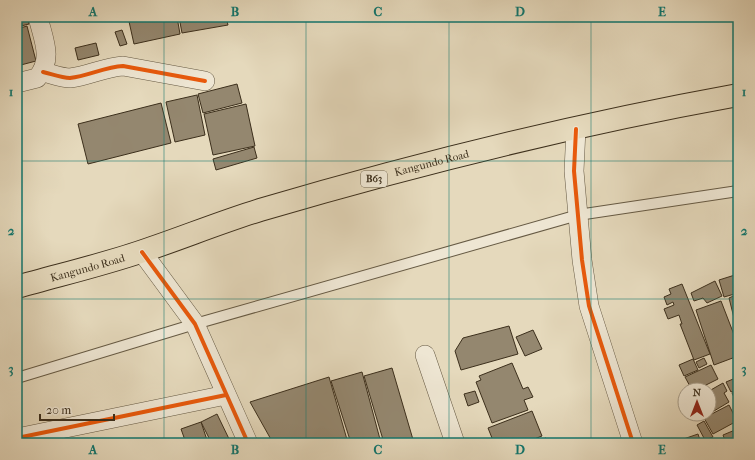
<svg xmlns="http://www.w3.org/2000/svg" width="755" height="460" viewBox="0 0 755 460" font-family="'IM FELL French Canon',serif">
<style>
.building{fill:#94876f;stroke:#3c2f1c}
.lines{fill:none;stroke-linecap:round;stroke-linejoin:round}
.service-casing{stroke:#665a44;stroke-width:12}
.minor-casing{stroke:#665a44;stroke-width:20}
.trunk-casing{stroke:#3c2f1c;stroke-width:24}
.service{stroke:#eee6d3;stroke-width:10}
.minor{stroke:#eee6d3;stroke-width:19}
.trunk{stroke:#e5d9bc;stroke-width:22}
.cycleway-casing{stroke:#eee6d3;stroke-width:6}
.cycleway{stroke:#e8590c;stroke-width:4}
.grid{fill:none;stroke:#0f766e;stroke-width:1;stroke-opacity:0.55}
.labels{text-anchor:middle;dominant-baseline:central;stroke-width:3;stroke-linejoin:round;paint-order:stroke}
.shield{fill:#eee6d3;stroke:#716653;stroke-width:1}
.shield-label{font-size:10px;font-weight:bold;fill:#3c2f1c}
.street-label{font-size:11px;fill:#3c2f1c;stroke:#eee6d3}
.neatline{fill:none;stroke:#0f766e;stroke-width:1.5}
.grid-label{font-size:13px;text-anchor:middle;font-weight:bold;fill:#0f766e}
</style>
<rect width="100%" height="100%" fill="#e5d9bc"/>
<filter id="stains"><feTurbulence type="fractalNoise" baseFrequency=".005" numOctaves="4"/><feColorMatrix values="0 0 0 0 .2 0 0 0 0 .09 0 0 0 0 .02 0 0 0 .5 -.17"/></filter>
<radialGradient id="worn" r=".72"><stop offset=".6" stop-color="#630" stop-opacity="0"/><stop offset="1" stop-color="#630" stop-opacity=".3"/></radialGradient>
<g class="building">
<polygon points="17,17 27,17 29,24 17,27"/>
<polygon points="128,17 177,17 180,34 134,44"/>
<polygon points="179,17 226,17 228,25 182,33"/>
<polygon points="27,26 36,61 17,66 17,29"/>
<polygon points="122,30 127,44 120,46 115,32"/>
<polygon points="96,43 99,55 78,60 75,48"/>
<polygon points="237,84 242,103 203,113 198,94"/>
<polygon points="197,95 205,135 175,142 166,102"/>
<polygon points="161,103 171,143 88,164 78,124"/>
<polygon points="246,104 255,146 213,155 204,114"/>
<polygon points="254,147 257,158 216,170 213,159"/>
<polygon points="738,274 738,293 724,297 719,280"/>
<polygon points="715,281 722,296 707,303 703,298 694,301 691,293"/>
<polygon points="682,284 710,354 694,360 680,324 682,324 679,315 668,319 664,309 674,305 673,302 667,305 664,297 671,294 669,289"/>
<polygon points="738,294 738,325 736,326 729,298"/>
<polygon points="721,301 738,345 738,356 714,365 696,310"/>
<polygon points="509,326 518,354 461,370 455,351 463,338"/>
<polygon points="533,330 542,349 525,356 516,337"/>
<polygon points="704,358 707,364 699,368 696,362"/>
<polygon points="693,359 698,370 684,376 679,365"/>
<polygon points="512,363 523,389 528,387 533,397 524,400 528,410 492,423 476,382 481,380 479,376"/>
<polygon points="711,365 718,379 696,390 692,390 685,377"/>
<polygon points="392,368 414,443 384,443 364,376"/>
<polygon points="362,372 381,443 351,443 331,381"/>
<polygon points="329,377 348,443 273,443 250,402"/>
<polygon points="738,377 738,389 731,392 726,382"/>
<polygon points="723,383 727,391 724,393 729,402 709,414 709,391"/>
<polygon points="738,390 738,406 732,393"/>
<polygon points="475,391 479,402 468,406 464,394"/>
<polygon points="729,405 737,421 713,434 704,418"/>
<polygon points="532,411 542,436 524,443 494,443 488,428"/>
<polygon points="217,414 231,443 210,443 211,442 201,422"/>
<polygon points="704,421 713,437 705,440 697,425"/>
<polygon points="201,422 208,443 186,443 181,429"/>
<polygon points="735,430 738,442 726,443 723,435"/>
<polygon points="698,434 701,443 672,443"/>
<polygon points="546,438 548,443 530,443"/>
</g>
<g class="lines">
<g class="service-casing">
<polyline id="service" points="17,378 195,324 578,215 738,191"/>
</g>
<g class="minor-casing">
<g id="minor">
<path d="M43,72c9,2 18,6 27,6 18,-2 35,-11 53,-12l82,15"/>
<path d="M17,83l20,-5c17,-19 6,-39 1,-61"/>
<polyline points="576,129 574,171 582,260 589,306 633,443"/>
<polyline points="142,252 195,324 248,443"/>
<polyline points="425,355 455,443"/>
<polyline points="17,438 226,395"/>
</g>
</g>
<g class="trunk-casing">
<g id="trunk">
<path id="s1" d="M17,287c42,-12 85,-22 126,-36 39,-13 78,-29 117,-41 156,-46 318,-86 478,-115"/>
</g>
</g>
<use href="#service" class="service"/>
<use href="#minor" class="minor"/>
<use href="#trunk" class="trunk"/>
<g class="cycleway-casing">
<g id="cycleway">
<path d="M43,72c9,2 18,6 27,6 18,-2 35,-11 53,-12l82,15"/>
<polyline points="576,129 574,171 582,260 589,306 633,443"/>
<polyline points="142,252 195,324 248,443"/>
<polyline points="17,438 226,395"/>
</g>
</g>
<use href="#cycleway" class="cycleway"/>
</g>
<path class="grid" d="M164,17v426M306,17v426M449,17v426M591,17v426M17,161h721M17,299h721"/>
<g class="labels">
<rect class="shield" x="361" y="171" width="26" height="16" rx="3"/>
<g class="shield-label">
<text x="374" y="179">B63</text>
</g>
<g class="street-label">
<text stroke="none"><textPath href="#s1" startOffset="433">Kangundo Road</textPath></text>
<text stroke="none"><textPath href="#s1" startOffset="73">Kangundo Road</textPath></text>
</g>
</g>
<rect width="755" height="460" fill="none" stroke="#e5d9bc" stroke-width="44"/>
<g transform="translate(697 402)"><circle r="19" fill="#eee6d3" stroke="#a79d8a"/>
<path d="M0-3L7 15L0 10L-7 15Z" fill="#8f2418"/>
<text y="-6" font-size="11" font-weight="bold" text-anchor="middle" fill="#3c2f1c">N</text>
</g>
<path d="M40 414v6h74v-6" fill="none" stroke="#3c2f1c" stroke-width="2"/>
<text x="46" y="414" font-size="12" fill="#3c2f1c" stroke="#eee6d3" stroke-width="3" paint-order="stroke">20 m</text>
<rect x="22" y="22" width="711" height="416" class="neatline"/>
<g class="grid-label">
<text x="93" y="16">A</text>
<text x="235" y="16">B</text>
<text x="378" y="16">C</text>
<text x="520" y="16">D</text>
<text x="662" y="16">E</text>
<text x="11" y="96">1</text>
<text x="744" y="96">1</text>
<text x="11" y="235">2</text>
<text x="744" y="235">2</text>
<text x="11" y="373">3</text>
<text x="744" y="373">3</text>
<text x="93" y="454">A</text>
<text x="235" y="454">B</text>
<text x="378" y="454">C</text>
<text x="520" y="454">D</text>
<text x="662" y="454">E</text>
</g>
<rect width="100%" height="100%" filter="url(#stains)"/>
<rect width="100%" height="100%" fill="url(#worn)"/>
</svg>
